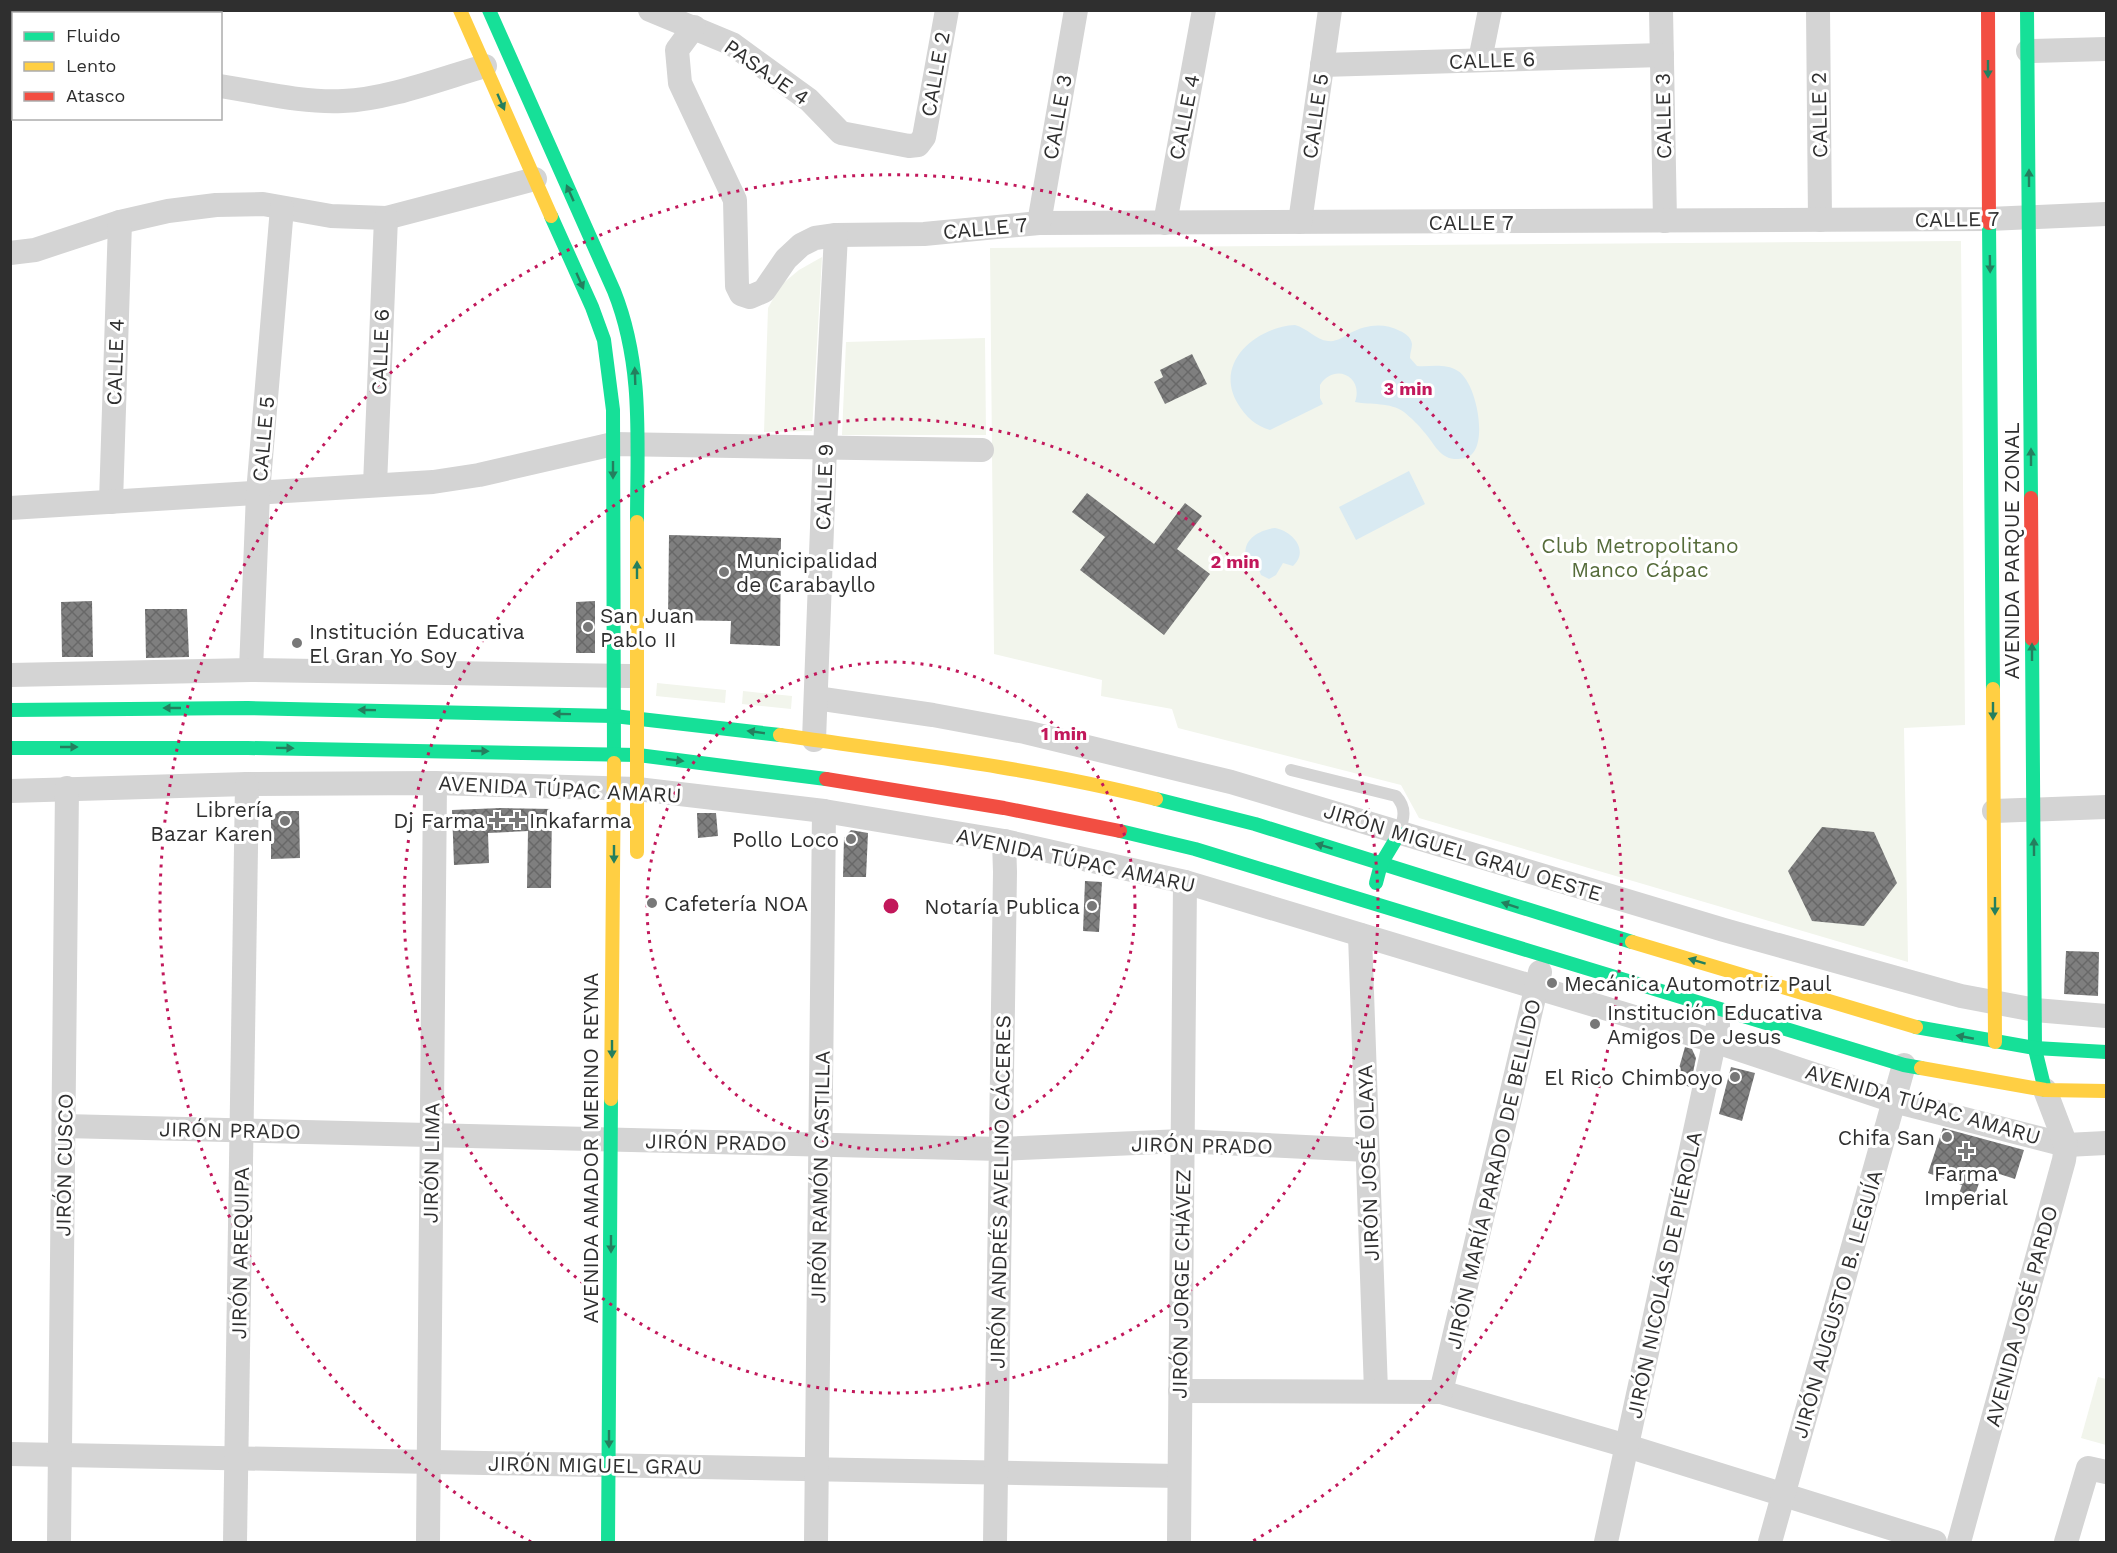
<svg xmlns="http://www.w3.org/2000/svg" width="2117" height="1553" viewBox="0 0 2117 1553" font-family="'Work Sans',sans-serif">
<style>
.green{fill:#f2f5ec}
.water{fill:#d9eaf2}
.building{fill:url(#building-cross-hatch)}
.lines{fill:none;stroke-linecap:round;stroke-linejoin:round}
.lane{stroke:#d4d4d4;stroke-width:12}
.street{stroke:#d4d4d4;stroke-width:24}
.fast{stroke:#16e098;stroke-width:14}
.slow{stroke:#ffcf43;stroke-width:14}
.jam{stroke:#f24e42;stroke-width:14}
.oneway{fill:#247f5e}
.ring{fill:none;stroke:#c2185b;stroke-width:3;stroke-dasharray:3 6}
.poi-dot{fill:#787878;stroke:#fff;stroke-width:2}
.labels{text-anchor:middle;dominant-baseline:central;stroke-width:6;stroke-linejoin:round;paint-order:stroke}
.street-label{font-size:21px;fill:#2f2f2f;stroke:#fff}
.park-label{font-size:21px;fill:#566c3b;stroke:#fff}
.poi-label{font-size:21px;fill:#2f2f2f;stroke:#fff;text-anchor:start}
.centre{fill:#c2185b;stroke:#fff;stroke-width:3}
.ring-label{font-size:18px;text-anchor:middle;font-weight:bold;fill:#c2185b;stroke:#fff;stroke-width:6;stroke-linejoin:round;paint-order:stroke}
</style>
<defs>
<pattern id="building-cross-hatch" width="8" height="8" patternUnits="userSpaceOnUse" patternTransform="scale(1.5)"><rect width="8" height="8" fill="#7f7f7f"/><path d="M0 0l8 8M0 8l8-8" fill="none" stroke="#686868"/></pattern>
</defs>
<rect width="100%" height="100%" fill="#fff"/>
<g class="green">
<polygon points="1961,241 1965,725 1904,728 1908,962 1419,818 1401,785 1178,728 1172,709 1101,696 1102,680 994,654 990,248"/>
<polygon points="822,257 812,431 764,432 768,308 781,285 799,270"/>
<polygon points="985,338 986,435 842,435 846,342"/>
<polygon points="657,683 726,690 725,703 656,696"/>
<polygon points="743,691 792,696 791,709 742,704"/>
<polygon points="2098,1377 2106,1379 2106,1445 2081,1438"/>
</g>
<g class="water">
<path d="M1295,325c12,3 21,15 33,16 9,1 15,-4 22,-8 16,-8 33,-11 50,-2 5,2 11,6 12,13 0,4 -2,9 -2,14l7,8c14,1 28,-3 41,5 18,11 30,70 13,84 -4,4 -12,4 -17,4 -16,-2 -21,-18 -30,-27 -5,-7 -13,-14 -20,-20 -14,-10 -33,-7 -49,-10 9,-25 -20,-40 -35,-17v13l3,6 -53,26c-14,-4 -24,-13 -32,-26 -25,-41 18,-77 57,-79z"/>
<polygon points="1409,471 1425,504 1356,540 1339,507"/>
<path d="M1275,528c17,3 35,22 18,38l-10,-3 -7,12 -7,4 -8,-4 -3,-8 -11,-7c-7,-19 11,-30 28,-32z"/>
</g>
<g class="building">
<polygon points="1192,354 1207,384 1165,404 1154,382 1163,377 1160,370"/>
<polygon points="1087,493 1154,544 1185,503 1202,516 1177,549 1210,574 1164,635 1080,570 1105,537 1072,512"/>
<polygon points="669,535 781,538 780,646 730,644 731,621 668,620"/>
<polygon points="92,601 93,657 62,657 61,602"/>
<polygon points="595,601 595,653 576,653 576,602"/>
<polygon points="145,609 187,609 189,657 146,658"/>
<polygon points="501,808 552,809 551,888 527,888 528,831 488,833 489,863 454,865 452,810"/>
<polygon points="280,811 299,811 300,858 271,859 271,817"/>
<polygon points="697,813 716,813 718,836 698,838"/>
<polygon points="1822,827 1874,832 1897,883 1864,926 1812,921 1788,871"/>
<polygon points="851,830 868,833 866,877 843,877 844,838"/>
<polygon points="1085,881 1102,882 1099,932 1083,931"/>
<polygon points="2066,951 2099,952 2098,996 2064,994"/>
<polygon points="1685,1047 1692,1049 1696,1058 1690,1087 1675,1082"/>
<polygon points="1731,1067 1755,1073 1742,1121 1719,1114"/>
<polygon points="1943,1128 2024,1150 2015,1179 1984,1169 1971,1206 1957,1200 1962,1185 1928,1173"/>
</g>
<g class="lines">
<path class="lane" d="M1291,770l105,26c11,12 8,22 3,37"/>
<g class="street">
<polyline points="650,10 732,44 809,100 841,133 909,146 918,145 924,137 947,10"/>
<polyline points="1661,10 1665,221"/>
<polyline points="1818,10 1820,220"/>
<polyline points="694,27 677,50 680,83 735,200 737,286 741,294 750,297 764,291 786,259 801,245 815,238 836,235 924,234 1039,223 1989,219 2106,214"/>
<polyline points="2028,51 2106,49"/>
<polyline points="10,56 14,57"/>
<polyline points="1480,60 1490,10"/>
<polyline points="1322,65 1662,55"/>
<path d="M220,86c40,6 82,17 123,15 43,-1 100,-23 142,-35"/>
<polyline points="1300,222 1330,10"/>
<polyline points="1039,223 1076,10"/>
<polyline points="1165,223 1204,10"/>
<polyline points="10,253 35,250 120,222 168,211 216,205 263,204 331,216 386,218 535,179"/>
<polyline points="375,485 386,218"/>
<polyline points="111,502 120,222"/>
<polyline points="10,508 433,482 479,475 613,444 982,450"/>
<polyline points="251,670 258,493 282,208"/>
<polyline points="10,675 251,670 629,676"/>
<polyline points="816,698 933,715 1025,732 1231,782 1724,930 1961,996 2035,1010 2106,1016"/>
<polyline points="814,740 825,448 836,235"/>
<polyline points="10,791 247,784 435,783 637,789 824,811 1004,841 1185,882 1714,1041 1894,1101 2066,1145 2106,1143"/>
<polyline points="1994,811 2106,807"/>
<polyline points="1360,935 1376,1391"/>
<polyline points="64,1126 1001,1149 1182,1141 1367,1150"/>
<polyline points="1180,1391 1441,1392 1627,1446 1935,1542"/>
<polyline points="1441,1392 1540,972"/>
<polyline points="10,1454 1179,1476"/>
<polyline points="59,1542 67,788"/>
<polyline points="235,1542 247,784"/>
<polyline points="428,1542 435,783"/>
<polyline points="816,1542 824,811"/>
<polyline points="995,1542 1005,872 1004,841"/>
<polyline points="1179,1542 1185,882"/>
<polyline points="1606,1542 1718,1025"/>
<polyline points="1770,1542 1904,1065"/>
<polyline points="1959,1542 2064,1160 2066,1145 2045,1090"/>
<polyline points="2066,1542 2088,1468 2106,1472"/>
</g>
<g class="fast">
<path d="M489,10l125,281c30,75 23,152 23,231"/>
<polyline points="2027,10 2031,498"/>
<polyline points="551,216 592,307 604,340 613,410 614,763"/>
<polyline points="1989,223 1993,689"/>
<polyline points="2032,639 2035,1049 2045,1090"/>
<polyline points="10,710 248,708 614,716 780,735"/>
<polyline points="10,748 248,748 638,755 826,779"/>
<polyline points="1156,799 1255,824 1632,942"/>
<polyline points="1120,831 1195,849 1904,1065 1921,1068"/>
<polyline points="1376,883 1381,864 1399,834"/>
<polyline points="1916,1027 2035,1048 2106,1052"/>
<polyline points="608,1542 611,1099"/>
</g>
<g class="slow">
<polyline points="460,10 551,216"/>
<polyline points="637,522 637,852"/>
<polyline points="1993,689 1995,1042"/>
<path d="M780,735c126,18 253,33 376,64"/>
<polyline points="1632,942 1916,1027"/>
<polyline points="1921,1068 2045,1090 2106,1091"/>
<polyline points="611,1099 614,763"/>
</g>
<g class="jam">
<polyline points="1988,10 1989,223"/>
<polyline points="2031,498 2032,639"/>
<polyline points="826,779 1004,808 1120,831"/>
</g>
</g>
<defs><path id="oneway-solid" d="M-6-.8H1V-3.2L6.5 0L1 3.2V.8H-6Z" transform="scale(1.5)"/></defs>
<g class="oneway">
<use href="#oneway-solid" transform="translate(1988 69) rotate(90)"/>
<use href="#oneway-solid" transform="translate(501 102) rotate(66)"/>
<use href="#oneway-solid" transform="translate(2029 178) rotate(-90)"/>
<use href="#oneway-solid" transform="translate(570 193) rotate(-114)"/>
<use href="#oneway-solid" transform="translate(1990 264) rotate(89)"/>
<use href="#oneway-solid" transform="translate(580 281) rotate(66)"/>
<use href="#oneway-solid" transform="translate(635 376) rotate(-92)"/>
<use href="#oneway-solid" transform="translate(2031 457) rotate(-90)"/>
<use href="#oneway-solid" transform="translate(613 470) rotate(90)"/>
<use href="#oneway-solid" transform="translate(637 570) rotate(-90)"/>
<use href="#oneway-solid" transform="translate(2032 652) rotate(-90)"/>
<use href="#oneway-solid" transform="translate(172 708) rotate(180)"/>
<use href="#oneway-solid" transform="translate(367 710) rotate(-179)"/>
<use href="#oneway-solid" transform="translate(1993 711) rotate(90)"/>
<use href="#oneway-solid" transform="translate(562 714) rotate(-179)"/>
<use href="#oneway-solid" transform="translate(756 732) rotate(-172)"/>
<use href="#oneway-solid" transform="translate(69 747)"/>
<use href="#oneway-solid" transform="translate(285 748) rotate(1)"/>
<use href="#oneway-solid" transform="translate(480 751) rotate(1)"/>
<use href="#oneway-solid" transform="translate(675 760) rotate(7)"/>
<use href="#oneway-solid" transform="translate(1324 846) rotate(-163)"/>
<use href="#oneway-solid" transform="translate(2034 847) rotate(-90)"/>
<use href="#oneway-solid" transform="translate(614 854) rotate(90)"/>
<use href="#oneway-solid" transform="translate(1510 905) rotate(-162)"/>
<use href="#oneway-solid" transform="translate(1995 906) rotate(90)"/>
<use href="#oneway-solid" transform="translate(1697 961) rotate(-163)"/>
<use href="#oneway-solid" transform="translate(1965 1037) rotate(-169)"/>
<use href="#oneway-solid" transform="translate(612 1049) rotate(90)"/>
<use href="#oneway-solid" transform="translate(611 1244) rotate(90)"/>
<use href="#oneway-solid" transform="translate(609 1439) rotate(90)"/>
</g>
<g class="ring">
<circle cx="891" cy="906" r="244"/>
<circle cx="891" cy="906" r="487"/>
<path d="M531 1542A731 731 0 1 1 1251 1542"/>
</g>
<g class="poi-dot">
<circle cx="724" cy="572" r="6"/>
<circle cx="588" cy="627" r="6"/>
<circle cx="297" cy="643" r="6"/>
<path d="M494 811h6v6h6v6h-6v6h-6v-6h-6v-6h6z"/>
<path d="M514 811h6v6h6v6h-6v6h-6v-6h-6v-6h6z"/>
<circle cx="285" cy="821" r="6"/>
<circle cx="851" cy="839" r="6"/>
<circle cx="652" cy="903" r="6"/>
<circle cx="1092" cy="906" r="6"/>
<circle cx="1552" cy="983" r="6"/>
<circle cx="1595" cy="1024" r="6"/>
<circle cx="1735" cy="1077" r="6"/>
<circle cx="1947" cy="1137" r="6"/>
<path d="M1963 1142h6v6h6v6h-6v6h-6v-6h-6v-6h6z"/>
</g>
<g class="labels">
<g class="street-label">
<text transform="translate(1492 60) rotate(-2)">CALLE 6</text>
<text transform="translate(767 72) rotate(35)">PASAJE 4</text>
<text transform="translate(935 74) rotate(-80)">CALLE 2</text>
<text transform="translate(1819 115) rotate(-91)">CALLE 2</text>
<text transform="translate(1315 116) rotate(-82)">CALLE 5</text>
<text transform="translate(1663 116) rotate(-91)">CALLE 3</text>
<text transform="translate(1057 117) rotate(-80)">CALLE 3</text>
<text transform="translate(1184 117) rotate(-79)">CALLE 4</text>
<text transform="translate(1957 219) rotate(-1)">CALLE 7</text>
<text x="1471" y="222">CALLE 7</text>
<text transform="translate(985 228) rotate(-5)">CALLE 7</text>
<text transform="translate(380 352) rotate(-88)">CALLE 6</text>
<text transform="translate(115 362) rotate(-88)">CALLE 4</text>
<text transform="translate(263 439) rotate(-85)">CALLE 5</text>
<text transform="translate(824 487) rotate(-88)">CALLE 9</text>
<text transform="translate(2011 551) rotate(-90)">AVENIDA PARQUE ZONAL</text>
<text transform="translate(560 789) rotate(3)">AVENIDA TÚPAC AMARU</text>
<text transform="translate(1463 852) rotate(17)">JIRÓN MIGUEL GRAU OESTE</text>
<text transform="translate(1076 860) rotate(12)">AVENIDA TÚPAC AMARU</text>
<text transform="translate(1923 1104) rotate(16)">AVENIDA TÚPAC AMARU</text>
<text transform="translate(230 1130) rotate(1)">JIRÓN PRADO</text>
<text transform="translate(716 1142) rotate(1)">JIRÓN PRADO</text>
<text transform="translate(1202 1145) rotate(1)">JIRÓN PRADO</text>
<text transform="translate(590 1148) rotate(-90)">AVENIDA AMADOR MERINO REYNA</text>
<text transform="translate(431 1163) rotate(-89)">JIRÓN LIMA</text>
<text transform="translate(1368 1163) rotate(-92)">JIRÓN JOSÉ OLAYA</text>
<text transform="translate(64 1165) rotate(-89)">JIRÓN CUSCO</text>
<text transform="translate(1493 1174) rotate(-77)">JIRÓN MARÍA PARADO DE BELLIDO</text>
<text transform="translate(820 1177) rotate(-89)">JIRÓN RAMÓN CASTILLA</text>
<text transform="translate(1000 1192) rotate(-89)">JIRÓN ANDRÉS AVELINO CÁCERES</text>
<text transform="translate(240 1253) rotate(-89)">JIRÓN AREQUIPA</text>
<text transform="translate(1664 1275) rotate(-78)">JIRÓN NICOLÁS DE PIÉROLA</text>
<text transform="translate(1181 1284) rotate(-89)">JIRÓN JORGE CHÁVEZ</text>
<text transform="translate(1837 1304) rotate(-74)">JIRÓN AUGUSTO B. LEGUÍA</text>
<text transform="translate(2021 1316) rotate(-75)">AVENIDA JOSÉ PARDO</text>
<text transform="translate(595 1465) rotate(1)">JIRÓN MIGUEL GRAU</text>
</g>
<g class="park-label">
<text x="1640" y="545">Club Metropolitano<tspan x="1640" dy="24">Manco Cápac</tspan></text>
</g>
<g class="poi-label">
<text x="736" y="560">Municipalidad<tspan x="736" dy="24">de Carabayllo</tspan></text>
<text x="600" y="615">San Juan<tspan x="600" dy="24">Pablo II</tspan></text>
<text x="309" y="631">Institución Educativa<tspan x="309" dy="24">El Gran Yo Soy</tspan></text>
<text x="273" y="809" text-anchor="end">Librería<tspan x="273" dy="24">Bazar Karen</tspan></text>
<text x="485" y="820" text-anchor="end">Dj Farma</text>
<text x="529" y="820">Inkafarma</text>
<text x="839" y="839" text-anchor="end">Pollo Loco</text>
<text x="664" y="903">Cafetería NOA</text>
<text x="1080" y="906" text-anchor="end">Notaría Publica</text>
<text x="1564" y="983">Mecánica Automotriz Paul</text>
<text x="1607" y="1012">Institución Educativa<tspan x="1607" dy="24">Amigos De Jesus</tspan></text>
<text x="1723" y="1077" text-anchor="end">El Rico Chimboyo</text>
<text x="1935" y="1137" text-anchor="end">Chifa San</text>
<text x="1966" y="1173" text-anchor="middle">Farma<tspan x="1966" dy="24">Imperial</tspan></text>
</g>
</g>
<circle cx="891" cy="906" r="9" class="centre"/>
<g class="ring-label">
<text x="1408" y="395">3 min</text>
<text x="1235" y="568">2 min</text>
<text x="1064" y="740">1 min</text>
</g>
<rect width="2117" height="1553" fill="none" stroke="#2f2f2f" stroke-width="24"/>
<rect x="12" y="12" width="210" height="108" fill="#ffffff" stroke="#acacac" stroke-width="1.5"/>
<rect x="24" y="32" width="30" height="9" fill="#16e098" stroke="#acacac" stroke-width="1.5"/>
<text x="66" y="42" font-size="18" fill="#2f2f2f">Fluido</text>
<rect x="24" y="62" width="30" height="9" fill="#ffcf43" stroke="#acacac" stroke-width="1.5"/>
<text x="66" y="72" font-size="18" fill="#2f2f2f">Lento</text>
<rect x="24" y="92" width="30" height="9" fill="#f24e42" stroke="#acacac" stroke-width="1.5"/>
<text x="66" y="102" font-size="18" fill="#2f2f2f">Atasco</text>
</svg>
